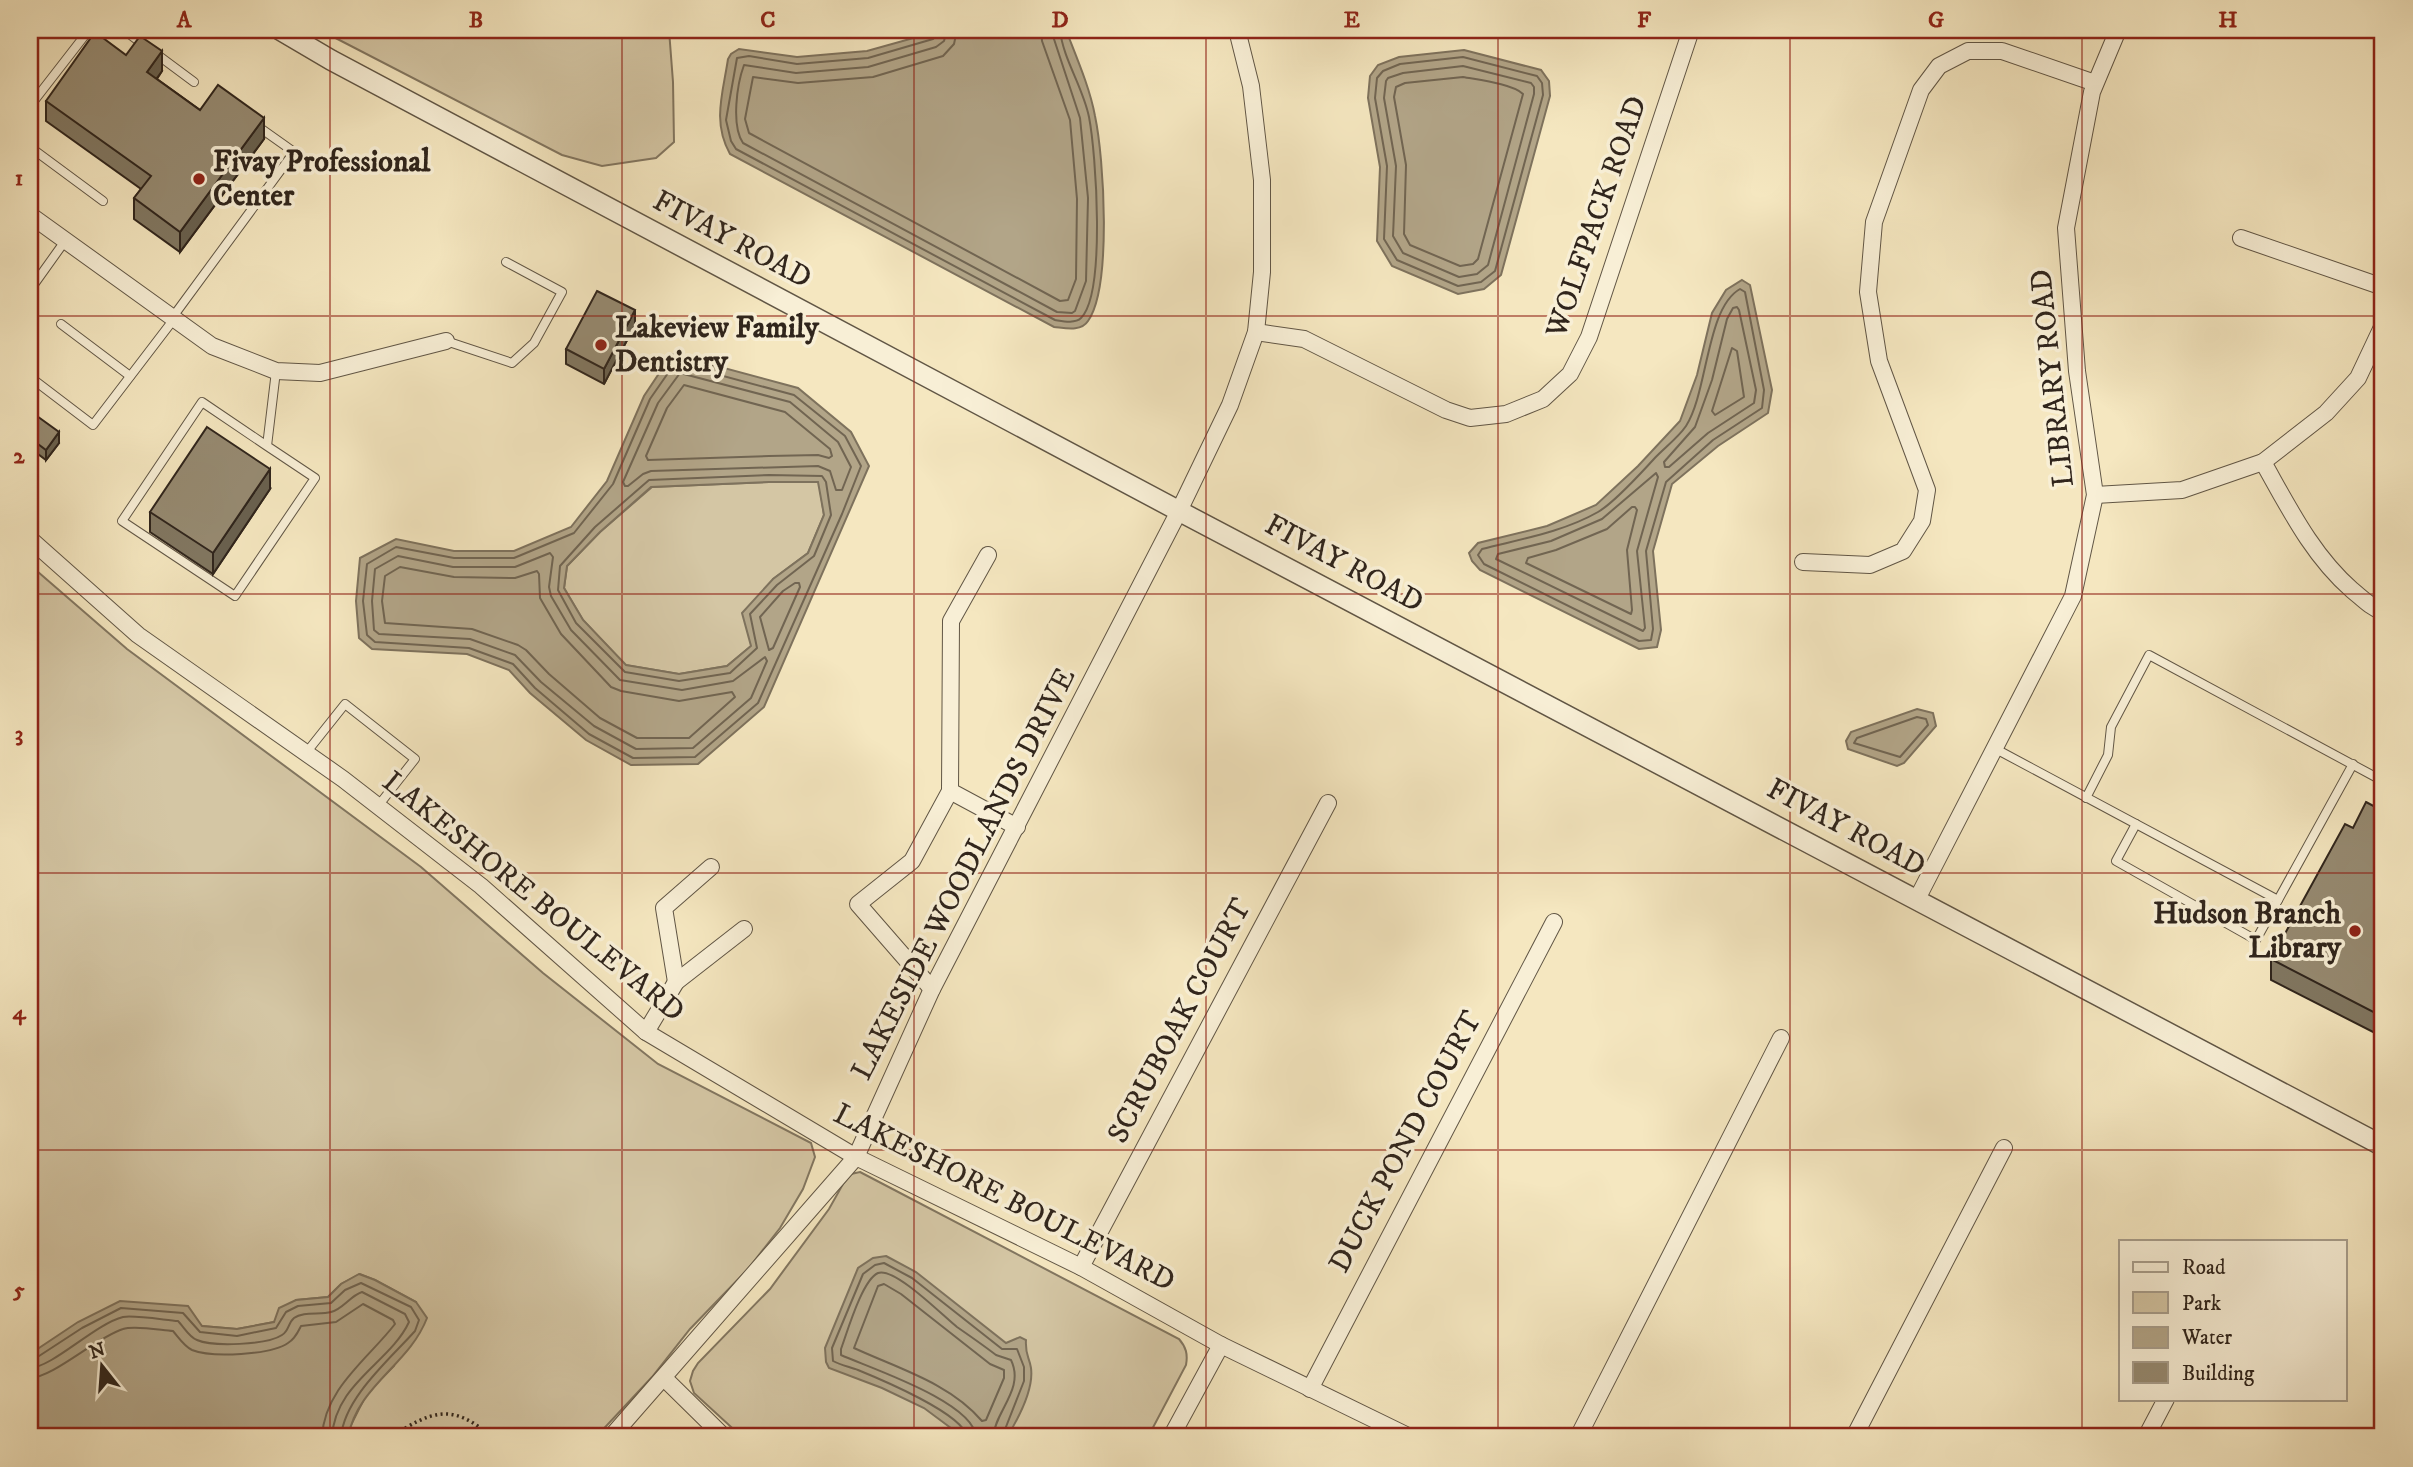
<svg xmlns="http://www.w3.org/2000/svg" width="2413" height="1467" viewBox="0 0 2413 1467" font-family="'IM FELL DW Pica',serif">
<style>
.green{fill:#d4c6a4;stroke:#827660;stroke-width:2}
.water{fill:#b2a588;stroke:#7e725d;stroke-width:2;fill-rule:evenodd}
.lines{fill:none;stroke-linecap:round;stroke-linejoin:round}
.shore{stroke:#716552;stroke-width:2}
.service-casing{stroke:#615645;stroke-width:10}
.minor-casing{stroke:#615645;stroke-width:18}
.tertiary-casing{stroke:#615645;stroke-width:22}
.path{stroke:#30251c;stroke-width:3.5;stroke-dasharray:2 3.5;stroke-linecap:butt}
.service{stroke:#f8efd6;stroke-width:8}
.minor{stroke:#f8efd6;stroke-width:16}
.tertiary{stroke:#f8efd6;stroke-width:19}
.wall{fill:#817761;stroke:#30251c;stroke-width:2}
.shaded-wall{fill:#69614f;stroke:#30251c;stroke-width:2}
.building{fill:#968a71;stroke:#30251c;stroke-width:2}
.grid{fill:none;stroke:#8f2418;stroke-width:2;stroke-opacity:0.55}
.poi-dot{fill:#8f2418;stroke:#f8efd6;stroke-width:2.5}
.labels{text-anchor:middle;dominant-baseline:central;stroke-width:7;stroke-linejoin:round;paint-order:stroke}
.poi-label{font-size:30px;font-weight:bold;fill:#30251c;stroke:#f8efd6;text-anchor:start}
.street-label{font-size:30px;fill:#30251c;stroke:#f8efd6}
.neatline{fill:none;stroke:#8f2418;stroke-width:2.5}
.grid-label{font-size:23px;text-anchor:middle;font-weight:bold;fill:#8f2418}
</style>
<rect width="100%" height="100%" fill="#f5e7c0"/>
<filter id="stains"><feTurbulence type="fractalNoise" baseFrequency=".00286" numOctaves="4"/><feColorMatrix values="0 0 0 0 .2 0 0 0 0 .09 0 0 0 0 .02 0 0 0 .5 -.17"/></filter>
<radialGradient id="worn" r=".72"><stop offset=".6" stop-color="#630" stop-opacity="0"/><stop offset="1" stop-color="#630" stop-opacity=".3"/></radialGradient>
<g class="green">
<polygon points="320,30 669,30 673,82 674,142 656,158 602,166 562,155"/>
<polygon points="769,482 819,482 824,515 808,553 773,579 751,646 727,666 679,674 625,665 583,620 564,588 567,566 600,532 652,487"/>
<polygon points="30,565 127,649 421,867 543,973 658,1064 811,1143 815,1157 803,1189 780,1228 748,1269 690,1329 652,1377 596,1437 348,1437 350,1427 367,1393 394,1366 416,1302 375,1280 360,1274 341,1284 328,1297 296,1300 274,1322 237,1329 202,1326 34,1350 30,1354"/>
<path d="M860,1172l319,167c7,8 9,15 7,26l-38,72h-406l-48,-44 -4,-12 3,-10 5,-8 72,-74 59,-80 14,-25 8,-10z"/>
</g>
<g class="water">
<path d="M942,30h124c10,26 24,58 29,86 9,42 17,171 -7,205 -7,11 -23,7 -34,6l-324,-173c-18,-32 -7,-61 -2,-95l3,-5 8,-5 58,8 70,-6z"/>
<polygon points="1464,50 1541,70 1549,81 1550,96 1501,275 1484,289 1458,294 1392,266 1377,241 1380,167 1368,98 1370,76 1378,65 1399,57"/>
<polygon points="1742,280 1750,285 1772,390 1768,413 1718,446 1672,484 1653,551 1661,630 1657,647 1639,649 1480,570 1472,561 1469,553 1478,543 1547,526 1596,505 1638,466 1680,421 1697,375 1712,313 1726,290"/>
<path d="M672,354l126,34 53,44 18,34 -105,241 -66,57 -67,1 -45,-25 -56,-47 -21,-23 -42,-16 -95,-5 -13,-11 -3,-37 4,-43 36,-19 58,12h60l57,-24 36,-46 37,-85zM769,482h49l6,33 -16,38 -35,26 -31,34 9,33 -24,20 -48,8 -53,-9 -43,-45 -19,-32 3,-22 33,-34 51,-45z"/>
<polygon points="1917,709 1933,713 1936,726 1904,763 1897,766 1848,749 1846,741 1851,732"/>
<path d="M886,1256l30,16 90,71 14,-6 6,3c-1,15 3,16 5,28 3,22 -13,51 -24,69h-44l-39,-29 -42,-20 -53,-20 -3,-6 -1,-14 33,-80 15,-10z"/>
<path d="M359,1274l16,6 41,22 11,16c-18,47 -69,67 -79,119h-318v-83l48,-32 42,-21 68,5 14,20 35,3 37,-7 5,-14 17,-8 32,-3 13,-13z"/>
</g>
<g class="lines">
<g class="shore">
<path d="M938,30l-1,5 -4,4 -65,19 -71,6 -48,-8 -12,2 -11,62 5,21 5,8 319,171c7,1 20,4 26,-2 25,-25 15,-165 8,-201 -6,-30 -26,-58 -29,-87"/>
<path d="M947,30l-3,11 -8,6 -68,20 -72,6 -52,-8c-7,19 -13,60 -1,78l314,169 15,1 3,-2 11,-30 2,-83 -8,-80 -29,-88"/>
<polyline points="957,30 954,44 943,56 873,77 798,83 753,77 745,119 749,133 1060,301 1068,300 1076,279 1077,199 1070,120 1042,41 1041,30"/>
<polygon points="1463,57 1537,76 1542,83 1543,95 1495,271 1481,282 1458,286 1397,260 1384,239 1387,166 1375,98 1377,78 1383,71 1400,64"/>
<polygon points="1463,66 1531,83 1534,87 1534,94 1488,265 1477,274 1459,277 1403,253 1393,236 1396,166 1384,98 1386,81 1388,78 1403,73"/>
<path d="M1463,77c16,3 50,7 60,17l-45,165 -5,5 -13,2 -50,-21 -6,-11 2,-69 -12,-68 2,-10 9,-4z"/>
<path d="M1740,289l5,3 19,98 -2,18 -49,32 -47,42 -20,69 7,78 -2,11 -12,1 -155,-77 -6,-9 4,-6c39,-10 81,-17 116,-37 17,-10 41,-37 55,-52 10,-11 25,-22 33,-34 22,-34 20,-118 54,-137z"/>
<polygon points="1737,307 1739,310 1756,390 1754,403 1708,433 1669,467 1665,467 1664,462 1695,427 1712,380 1727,319 1733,308"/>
<polygon points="1732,348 1737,351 1744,397 1715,415 1712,411"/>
<polygon points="675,363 794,395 845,436 861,466 842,514 758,703 695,757 633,758 589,734 535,688 513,664 469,648 375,642 367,635 363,601 367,564 396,547 454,558 514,558 574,533 613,484 650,399"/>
<polygon points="680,373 790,402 838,442 851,467 842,490 836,490 830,471 818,466 651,471 643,474 628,486 625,486 623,482 658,403"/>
<polygon points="684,385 785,412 830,449 832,456 829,458 818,455 769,456 648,460 646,456 667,408"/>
<polygon points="1656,473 1658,477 1637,551 1645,628 1643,631 1496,559 1498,554 1551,541 1602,519"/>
<polygon points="769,475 822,476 826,482 831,515 814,556 777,585 750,614 757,648 730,673 679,681 625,672 576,623 558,590 560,566 595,527 649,480"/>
<polygon points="1632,507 1635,507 1637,510 1627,550 1632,610 1631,614 1526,563 1528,558 1556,550 1607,529"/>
<polygon points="550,553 553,557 549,587 551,596 571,630 620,680 682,690 733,681 765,657 767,661 751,698 693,748 636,749 594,726 541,682 515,655 470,639 379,634 374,630 372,601 375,569 398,556 453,567 515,567"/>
<polygon points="400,567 454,577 515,578 537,571 539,574 540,598 561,634 611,687 621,691 679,701 732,692 735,697 689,738 637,738 600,718 549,674 526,650 518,645 472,629 385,623 382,601 385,576"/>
<polygon points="795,583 799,583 800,587 773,648 769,650 760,617 783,591"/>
<polygon points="1917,717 1926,719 1928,725 1900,757 1854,743 1857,738"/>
<path d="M884,1284l17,10 89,70 14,6v8l-18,42 -4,1c-32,-38 -85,-53 -128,-73l24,-62z"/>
<path d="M30,1359l6,-1 46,-30 39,-20 62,5 17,19 37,4 39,-8 10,-16 12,-6 33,-3 14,-13 16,-7 50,24 8,13 -4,11c-25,28 -71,67 -74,106"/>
<path d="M30,1368c23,-1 65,-44 93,-51 11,-2 42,3 55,4 6,6 11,16 19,19 16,7 70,5 85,-5 7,-4 6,-12 12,-17 9,-7 26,-3 37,-6 12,-3 19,-16 31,-20l43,22 4,8c-19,41 -74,61 -77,115"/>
<path d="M30,1378c24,-1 65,-40 93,-49 11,-4 37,1 50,2 6,7 11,15 19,19 20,8 79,5 96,-7 7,-4 10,-11 13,-17l35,-4 27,-18 30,16 2,4c-27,35 -71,65 -73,113"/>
<path d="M967,1437c-3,-23 -87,-58 -109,-67 -8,-3 -18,-5 -25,-9l-1,-13 31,-74 12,-9 9,-2 28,15 90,71h15l7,18v14l-22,56"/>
<path d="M976,1437c-2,-35 -106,-69 -135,-82v-6c6,-16 21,-69 37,-76 17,-6 65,43 79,54 13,9 26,18 39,28l15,5c14,29 -16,51 -18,77"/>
</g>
<g class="service-casing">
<g id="service">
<polyline points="124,30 144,45"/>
<polyline points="155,53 194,82"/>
<polyline points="30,106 89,30"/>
<polyline points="30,147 103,201"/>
<polyline points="30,290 65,241"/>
<polyline points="172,318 294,152 256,125"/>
<polyline points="61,324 130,376"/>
<polyline points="446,341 512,363 534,343 562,292 506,262"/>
<polyline points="30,377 93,425 174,319"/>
<polyline points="267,446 315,478 235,596 122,521 202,402 267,446 276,371"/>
<polyline points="1994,748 2278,900"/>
<polyline points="306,753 345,704 415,759 378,806"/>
<polyline points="2086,798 2108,755 2111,727 2149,655 2383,781"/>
<polyline points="2136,824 2116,861 2256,940 2353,764"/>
</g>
</g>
<g class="minor-casing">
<g id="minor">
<polyline points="30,215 212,346 276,371 320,373 446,341"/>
<polyline points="2241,238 2383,287"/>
<polyline points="1256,332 1304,339 1446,410 1470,418 1506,414 1543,399 1570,374 1589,337 1691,30"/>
<path d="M2263,462c26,46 49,93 89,128 11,9 18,17 31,22"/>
<polyline points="2095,495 2182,490 2263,462 2326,413 2358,378 2383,325"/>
<polyline points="30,539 138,635 343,779 481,886 646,1032 856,1157 1081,1267 1221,1345 1410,1437"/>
<polyline points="988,555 951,621 950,791 1017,827"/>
<polyline points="1803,562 1870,565 1903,551 1922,521 1927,490 1879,361 1868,292 1874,222 1921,90 1939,66 1968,51 2002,51 2095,83"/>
<polyline points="1917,899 2073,596 2095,495 2077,371 2066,228 2092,92 2118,30"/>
<polyline points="676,982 664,908 711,867"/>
<polyline points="932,989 858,904 912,861 950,791"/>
<polyline points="646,1032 676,982 744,929"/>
<polyline points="1081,1267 1328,803"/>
<polyline points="664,1378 724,1437"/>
<polyline points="1310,1389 1554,922"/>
<polyline points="611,1437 856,1157 932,989 1179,511 1230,405 1256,332 1262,272 1262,180 1251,86 1237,30"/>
<polyline points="1171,1437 1221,1345"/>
<polyline points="1578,1437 1781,1038"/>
<polyline points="1854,1437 2004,1148"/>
<polyline points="2146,1437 2166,1399"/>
</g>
</g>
<g class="tertiary-casing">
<polyline id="tertiary" points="280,30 331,60 1179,511 2383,1146"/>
</g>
<path class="path" d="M391,1437c40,-26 62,-35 100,0"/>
<use href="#service" class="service"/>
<use href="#minor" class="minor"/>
<use href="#tertiary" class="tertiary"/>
</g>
<g class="wall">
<polygon points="126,55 162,71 157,79 200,110 264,139 180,252 134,219 134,198 141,189 46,121 46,101"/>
<polygon points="635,325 604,384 566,364 566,349"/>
<polygon points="30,411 59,443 46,460 30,448"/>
<polygon points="270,489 213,574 150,532 150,512"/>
<polygon points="2383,811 2383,1037 2271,980 2271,959"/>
</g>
<g class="shaded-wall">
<polygon points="162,51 162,71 147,92 147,72"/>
<polygon points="264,118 264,139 180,252 180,232"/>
<polygon points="635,310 635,325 604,384 604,369"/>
<polygon points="59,432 59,443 46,460 46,450"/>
<polygon points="270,469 270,489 213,574 213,553"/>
</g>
<g class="building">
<polygon points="95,32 126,55 140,36 162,51 147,72 200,110 218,85 264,118 180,232 134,198 151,176 46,101"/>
<polygon points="597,291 635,310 604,369 566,349"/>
<polygon points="30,411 59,432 46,450 30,438"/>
<polygon points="207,427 270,469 213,553 150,512"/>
<polygon points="2366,802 2383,811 2383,1017 2271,959 2345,824 2353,828"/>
</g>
<path class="grid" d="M330,30v1407M622,30v1407M914,30v1407M1206,30v1407M1498,30v1407M1790,30v1407M2082,30v1407M30,316h2353M30,594h2353M30,873h2353M30,1150h2353"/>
<g class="poi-dot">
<circle cx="199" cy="179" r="7"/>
<circle cx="601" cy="345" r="7"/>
<circle cx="2355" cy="931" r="7"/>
</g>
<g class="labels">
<g class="poi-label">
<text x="213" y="162">Fivay Professional<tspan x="213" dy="34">Center</tspan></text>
<text x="615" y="328">Lakeview Family<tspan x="615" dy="34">Dentistry</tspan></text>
<text x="2341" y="914" text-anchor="end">Hudson Branch<tspan x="2341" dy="34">Library</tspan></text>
</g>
<g class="street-label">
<text transform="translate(1597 217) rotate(-71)">WOLFPACK ROAD</text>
<text transform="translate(732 240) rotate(28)">FIVAY ROAD</text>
<text transform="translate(2053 378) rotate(-96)">LIBRARY ROAD</text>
<text transform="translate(1344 564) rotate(28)">FIVAY ROAD</text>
<text transform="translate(1846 828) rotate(28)">FIVAY ROAD</text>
<text transform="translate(964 874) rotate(-63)">LAKESIDE WOODLANDS DRIVE</text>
<text transform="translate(533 897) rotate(39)">LAKESHORE BOULEVARD</text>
<text transform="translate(1180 1021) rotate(-62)">SCRUBOAK COURT</text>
<text transform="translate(1406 1142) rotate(-62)">DUCK POND COURT</text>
<text transform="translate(1004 1198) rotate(27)">LAKESHORE BOULEVARD</text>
</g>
</g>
<rect width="2413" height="1467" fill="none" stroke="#f5e7c0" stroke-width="77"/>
<rect x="2119" y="1240" width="228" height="161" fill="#f8efd6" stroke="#a89e8c" stroke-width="2"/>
<rect x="2133" y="1262" width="35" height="10" fill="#f8efd6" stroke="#a89e8c" stroke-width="2"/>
<text x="2182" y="1274" font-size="21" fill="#30251c">Road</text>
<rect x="2133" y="1292" width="35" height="21" fill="#d4c6a4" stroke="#a89e8c" stroke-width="2"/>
<text x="2182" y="1310" font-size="21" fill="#30251c">Park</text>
<rect x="2133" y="1327" width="35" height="21" fill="#b2a588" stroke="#a89e8c" stroke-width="2"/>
<text x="2182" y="1344" font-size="21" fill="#30251c">Water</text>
<rect x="2133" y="1362" width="35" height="21" fill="#968a71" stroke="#a89e8c" stroke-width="2"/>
<text x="2182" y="1380" font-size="21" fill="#30251c">Building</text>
<g transform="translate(102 1366) rotate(343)" stroke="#f8efd6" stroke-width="5" paint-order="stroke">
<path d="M0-5L12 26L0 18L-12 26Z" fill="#30251c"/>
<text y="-10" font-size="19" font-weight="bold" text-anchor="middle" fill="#30251c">N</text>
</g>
<rect x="38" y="38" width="2336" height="1390" class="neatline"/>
<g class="grid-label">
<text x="184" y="27">A</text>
<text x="476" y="27">B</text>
<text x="768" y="27">C</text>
<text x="1060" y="27">D</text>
<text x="1352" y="27">E</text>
<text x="1644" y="27">F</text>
<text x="1936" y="27">G</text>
<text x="2228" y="27">H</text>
<text x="19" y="185">1</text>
<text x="19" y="463">2</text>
<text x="19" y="741">3</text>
<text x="19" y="1019">4</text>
<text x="19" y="1297">5</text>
</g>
<rect width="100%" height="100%" filter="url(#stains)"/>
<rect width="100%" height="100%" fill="url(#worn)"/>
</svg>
